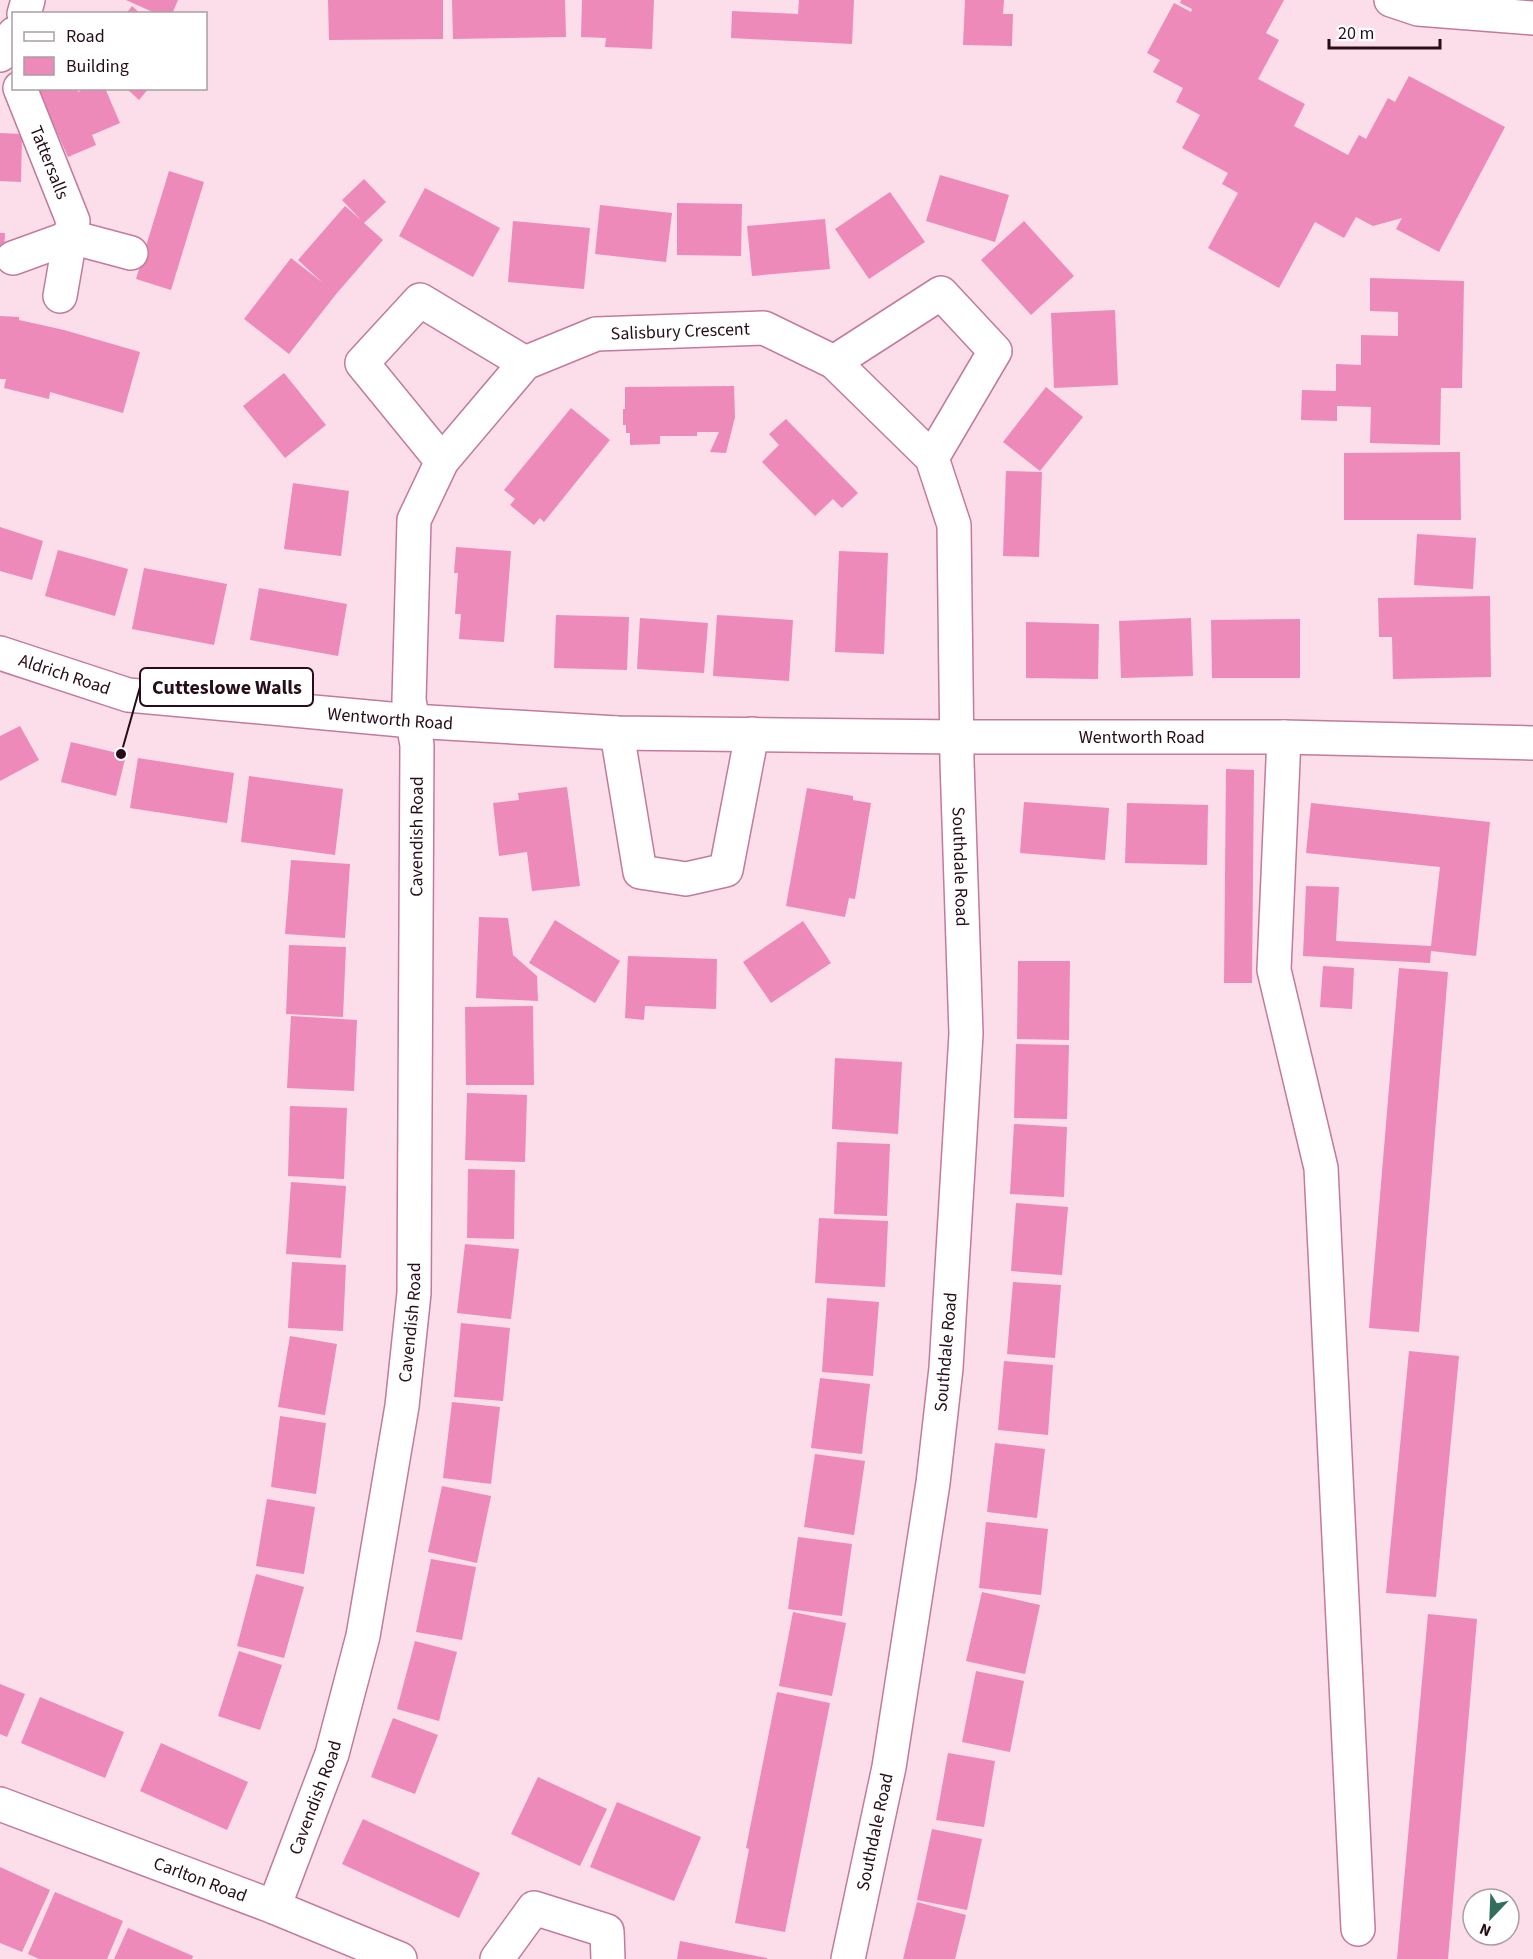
<svg xmlns="http://www.w3.org/2000/svg" width="1533" height="1959" viewBox="0 0 1533 1959" font-family="'Source Sans 3',sans-serif">
<style>
.building{fill:#ed8ab9}
.lines{fill:none;stroke-linecap:round;stroke-linejoin:round}
.minor-casing{stroke:#c27b9c;stroke-width:36}
.minor{stroke:#fff;stroke-width:33}
.labels{text-anchor:middle;dominant-baseline:central;stroke-width:4.5;stroke-linejoin:round;paint-order:stroke}
.street-label{font-size:18px;fill:#270c19;stroke:#fff}
.leader{fill:none;stroke:#270c19;stroke-width:2}
.callout-dot{fill:#270c19;stroke:#fff;stroke-width:2}
.callout{fill:#fff;stroke:#270c19;stroke-width:2}
.callout-label{font-size:20px;text-anchor:middle;font-weight:bold;fill:#270c19}
</style>
<rect width="100%" height="100%" fill="#fcddea"/>
<g class="building">
<polygon points="126,0 178,0 172,14 157,14"/>
<polygon points="328,0 443,0 443,39 329,40"/>
<polygon points="452,0 565,0 566,37 453,39"/>
<polygon points="582,0 654,0 652,49 605,47 606,38 581,37"/>
<polygon points="799,0 854,0 852,44 731,38 732,11 798,14"/>
<polygon points="965,0 1004,0 1003,14 1013,14 1012,46 963,45"/>
<polygon points="1181,0 1284,0 1266,33 1279,40 1258,79 1305,104 1294,126 1348,155 1359,135 1366,139 1388,98 1395,102 1409,76 1505,127 1439,252 1396,229 1402,218 1373,226 1356,217 1344,238 1315,222 1279,288 1208,248 1238,193 1222,184 1228,173 1182,148 1200,115 1176,102 1183,88 1153,72 1160,60 1147,53 1174,3 1191,12 1192,9 1180,3"/>
<polygon points="132,6 141,14 126,14"/>
<polygon points="37,88 76,88 78,92 86,88 105,88 120,123 92,135 96,145 68,157"/>
<polygon points="126,88 149,88 139,100"/>
<polygon points="0,133 22,134 21,182 0,181"/>
<polygon points="169,171 204,182 171,290 136,279"/>
<polygon points="940,175 1009,195 995,242 926,221"/>
<polygon points="364,179 386,202 364,223 383,240 337,293 289,354 244,319 291,258 323,283 298,260 345,206 361,220 342,200"/>
<polygon points="425,188 500,228 473,277 399,236"/>
<polygon points="890,192 925,242 869,279 835,229"/>
<polygon points="677,203 742,204 741,256 677,255"/>
<polygon points="600,205 672,213 666,262 595,254"/>
<polygon points="825,219 830,269 752,276 747,226"/>
<polygon points="513,221 590,228 584,289 508,282"/>
<polygon points="1024,221 1074,276 1031,315 981,260"/>
<polygon points="0,233 5,233 4,252 0,252"/>
<polygon points="1370,278 1464,281 1462,388 1441,388 1440,445 1370,443 1371,407 1337,406 1337,421 1301,420 1302,390 1336,391 1336,364 1361,365 1361,335 1398,336 1398,312 1370,311"/>
<polygon points="1115,310 1118,385 1054,388 1051,313"/>
<polygon points="0,316 19,317 19,320 64,330 140,352 123,413 50,392 49,399 4,388 6,379 0,379"/>
<polygon points="284,373 326,425 285,458 243,406"/>
<polygon points="734,386 735,417 726,453 710,452 719,432 697,432 697,436 660,436 660,444 630,445 630,433 626,433 626,425 623,425 623,409 625,409 625,387"/>
<polygon points="1046,387 1083,417 1040,471 1003,442"/>
<polygon points="571,408 610,440 544,522 540,518 534,525 510,505 515,499 504,490"/>
<polygon points="786,419 858,493 842,508 833,499 815,516 762,462 779,445 769,434"/>
<polygon points="1460,452 1461,520 1344,520 1344,453"/>
<polygon points="1006,471 1042,472 1039,557 1003,556"/>
<polygon points="293,483 349,491 341,556 284,549"/>
<polygon points="0,527 43,541 32,580 0,571"/>
<polygon points="1417,534 1476,538 1473,589 1414,585"/>
<polygon points="456,547 511,551 504,642 459,639 461,614 455,614 458,573 454,573"/>
<polygon points="58,550 128,569 115,616 45,596"/>
<polygon points="839,551 888,553 884,654 835,652"/>
<polygon points="144,568 227,584 214,645 132,629"/>
<polygon points="259,588 347,604 338,656 250,640"/>
<polygon points="1490,596 1491,677 1393,679 1392,637 1379,637 1378,598"/>
<polygon points="556,615 629,617 627,670 554,668"/>
<polygon points="717,615 793,620 789,681 713,676"/>
<polygon points="640,618 708,623 704,673 637,669"/>
<polygon points="1191,618 1193,676 1121,678 1119,621"/>
<polygon points="1300,619 1300,678 1212,678 1211,620"/>
<polygon points="1026,622 1099,624 1098,679 1026,678"/>
<polygon points="20,726 39,760 0,781 0,736"/>
<polygon points="71,742 126,755 116,796 61,782"/>
<polygon points="138,758 234,773 227,823 130,808"/>
<polygon points="1226,769 1254,770 1252,983 1224,983"/>
<polygon points="249,776 343,789 335,855 241,842"/>
<polygon points="567,787 580,886 532,891 527,852 499,856 493,803 519,800 518,793"/>
<polygon points="807,788 853,796 853,800 871,803 855,899 849,898 845,917 786,906"/>
<polygon points="1024,802 1109,808 1105,860 1020,853"/>
<polygon points="1127,803 1208,805 1207,865 1125,863"/>
<polygon points="1311,803 1490,822 1476,956 1431,951 1430,963 1303,956 1306,886 1339,887 1336,941 1431,946 1440,867 1306,853"/>
<polygon points="291,860 350,864 345,938 285,934"/>
<polygon points="479,917 508,918 513,955 537,976 538,1001 476,998"/>
<polygon points="555,920 620,961 595,1003 529,963"/>
<polygon points="803,921 831,963 771,1003 743,962"/>
<polygon points="289,945 346,947 343,1017 286,1014"/>
<polygon points="628,956 717,959 716,1009 645,1006 644,1020 625,1018"/>
<polygon points="1018,961 1070,961 1069,1040 1017,1039"/>
<polygon points="1323,966 1354,968 1352,1009 1320,1007"/>
<polygon points="1399,968 1448,972 1419,1332 1369,1328"/>
<polygon points="533,1006 534,1085 466,1085 465,1007"/>
<polygon points="291,1016 357,1020 354,1091 287,1088"/>
<polygon points="1016,1044 1069,1045 1067,1119 1014,1118"/>
<polygon points="835,1058 902,1062 898,1134 832,1129"/>
<polygon points="467,1093 527,1095 525,1162 465,1160"/>
<polygon points="290,1106 347,1108 344,1179 288,1176"/>
<polygon points="1014,1124 1067,1127 1064,1197 1010,1194"/>
<polygon points="837,1142 890,1144 887,1216 834,1214"/>
<polygon points="468,1169 515,1170 514,1239 467,1238"/>
<polygon points="291,1182 346,1186 341,1258 286,1254"/>
<polygon points="1016,1203 1068,1207 1062,1275 1011,1271"/>
<polygon points="819,1218 888,1221 885,1287 815,1283"/>
<polygon points="465,1244 519,1249 511,1319 457,1313"/>
<polygon points="292,1262 346,1265 343,1331 288,1328"/>
<polygon points="1013,1282 1061,1285 1055,1358 1007,1354"/>
<polygon points="827,1298 879,1302 873,1376 822,1372"/>
<polygon points="461,1323 510,1328 503,1401 454,1397"/>
<polygon points="290,1336 337,1344 325,1415 278,1407"/>
<polygon points="1409,1351 1459,1356 1436,1597 1386,1593"/>
<polygon points="1004,1361 1053,1365 1048,1435 998,1430"/>
<polygon points="820,1378 870,1384 862,1454 811,1448"/>
<polygon points="452,1402 500,1407 491,1484 443,1478"/>
<polygon points="280,1416 326,1423 316,1494 271,1487"/>
<polygon points="995,1443 1045,1449 1037,1518 987,1512"/>
<polygon points="815,1454 865,1461 854,1535 804,1527"/>
<polygon points="442,1486 491,1496 477,1563 428,1552"/>
<polygon points="267,1499 315,1507 304,1574 256,1566"/>
<polygon points="986,1522 1048,1529 1041,1595 979,1588"/>
<polygon points="798,1537 852,1544 842,1616 788,1609"/>
<polygon points="431,1559 476,1567 462,1640 416,1632"/>
<polygon points="256,1574 304,1587 284,1658 237,1646"/>
<polygon points="982,1592 1040,1605 1025,1674 966,1661"/>
<polygon points="793,1612 846,1623 832,1696 779,1686"/>
<polygon points="1428,1614 1477,1619 1448,1959 1397,1959"/>
<polygon points="415,1641 457,1652 439,1721 397,1709"/>
<polygon points="239,1651 282,1665 260,1730 218,1716"/>
<polygon points="976,1671 1024,1681 1010,1752 962,1742"/>
<polygon points="0,1684 25,1694 7,1737 0,1734"/>
<polygon points="777,1692 830,1703 785,1932 735,1923 749,1849 746,1848"/>
<polygon points="40,1697 124,1732 105,1778 21,1743"/>
<polygon points="393,1718 438,1735 415,1794 371,1777"/>
<polygon points="161,1743 248,1782 227,1830 140,1791"/>
<polygon points="948,1753 995,1761 984,1827 936,1820"/>
<polygon points="538,1777 607,1809 580,1866 511,1834"/>
<polygon points="617,1802 701,1837 674,1901 590,1867"/>
<polygon points="363,1819 480,1873 459,1918 342,1864"/>
<polygon points="932,1829 982,1839 967,1910 917,1900"/>
<polygon points="0,1867 50,1890 22,1952 0,1943"/>
<polygon points="55,1892 123,1921 107,1959 39,1959 28,1954"/>
<polygon points="917,1902 966,1915 955,1959 903,1959"/>
<polygon points="128,1928 193,1956 192,1959 114,1959"/>
<polygon points="680,1941 767,1958 767,1959 677,1959"/>
</g>
<g class="lines">
<g class="minor-casing">
<g id="minor">
<polyline points="1391,0 1418,9 1533,18"/>
<polyline points="24,14 28,0"/>
<polyline points="0,55 14,34"/>
<path id="s1" d="M20,88l53,133 -13,75"/>
<polyline points="13,258 71,237 131,253"/>
<polyline points="834,362 941,293 995,351 932,458"/>
<polyline points="442,461 362,363 420,300 525,363"/>
<path id="s2" d="M0,653l128,42 284,26 205,12 340,4h327l249,6"/>
<polyline points="617,733 640,872 686,879 726,870 752,734"/>
<polyline points="1284,737 1274,970 1321,1168 1358,1929"/>
<path id="s3" d="M0,1804l274,103 126,52"/>
<path id="s4" d="M274,1907l58,-153 31,-118 39,-230 12,-113 3,-548 -8,-45 5,-180 28,-59 83,-98 71,-29 168,-6 70,34 98,96 22,67 3,236 9,273 -20,334 -13,115 -44,284 -41,192"/>
<polyline points="497,1959 534,1908 607,1931 608,1959"/>
</g>
</g>
<use href="#minor" class="minor"/>
</g>
<g class="labels">
<g class="street-label">
<text stroke="none"><textPath href="#s1" startOffset="80">Tattersalls</textPath></text>
<text stroke="none"><textPath href="#s4" startOffset="1761">Salisbury Crescent</textPath></text>
<text stroke="none"><textPath href="#s2" startOffset="68">Aldrich Road</textPath></text>
<text stroke="none"><textPath href="#s2" startOffset="398">Wentworth Road</textPath></text>
<text stroke="none"><textPath href="#s2" startOffset="1150">Wentworth Road</textPath></text>
<text stroke="none"><textPath href="#s4" startOffset="1089">Cavendish Road</textPath></text>
<text stroke="none"><textPath href="#s4" startOffset="2472">Southdale Road</textPath></text>
<text stroke="none"><textPath href="#s4" startOffset="603">Cavendish Road</textPath></text>
<text transform="translate(946 1352) rotate(-85)">Southdale Road</text>
<text stroke="none"><textPath href="#s4" startOffset="117">Cavendish Road</textPath></text>
<text transform="translate(875 1832) rotate(-78)">Southdale Road</text>
<text stroke="none"><textPath href="#s3" startOffset="214">Carlton Road</textPath></text>
</g>
</g>
<path class="leader" d="M121 754L140 687"/>
<circle class="callout-dot" cx="121" cy="754" r="6"/>
<rect class="callout" x="140" y="668" width="173" height="38" rx="6"/>
<g class="callout-label">
<text x="227" y="694">Cutteslowe Walls</text>
</g>
<rect x="12" y="12" width="195" height="78" fill="#ffffff" stroke="#a99ea3" stroke-width="1.5"/>
<rect x="24" y="32" width="30" height="9" fill="#ffffff" stroke="#a99ea3" stroke-width="1.5"/>
<text x="66" y="42" font-size="18" fill="#270c19">Road</text>
<rect x="24" y="57" width="30" height="18" fill="#ed8ab9" stroke="#a99ea3" stroke-width="1.5"/>
<text x="66" y="72" font-size="18" fill="#270c19">Building</text>
<g transform="translate(1491 1917) rotate(203)"><circle r="28" fill="#ffffff" stroke="#a99ea3" stroke-width="1.5"/>
<path d="M0-4.5L10 22L0 15L-10 22Z" fill="#316f5c"/>
<text y="-9" font-size="16" font-weight="bold" text-anchor="middle" fill="#270c19">N</text>
</g>
<path d="M1329 39v9h111v-9" fill="none" stroke="#270c19" stroke-width="3"/>
<text x="1338" y="39" font-size="18" fill="#270c19" stroke="#ffffff" stroke-width="4.5" paint-order="stroke">20 m</text>
</svg>
